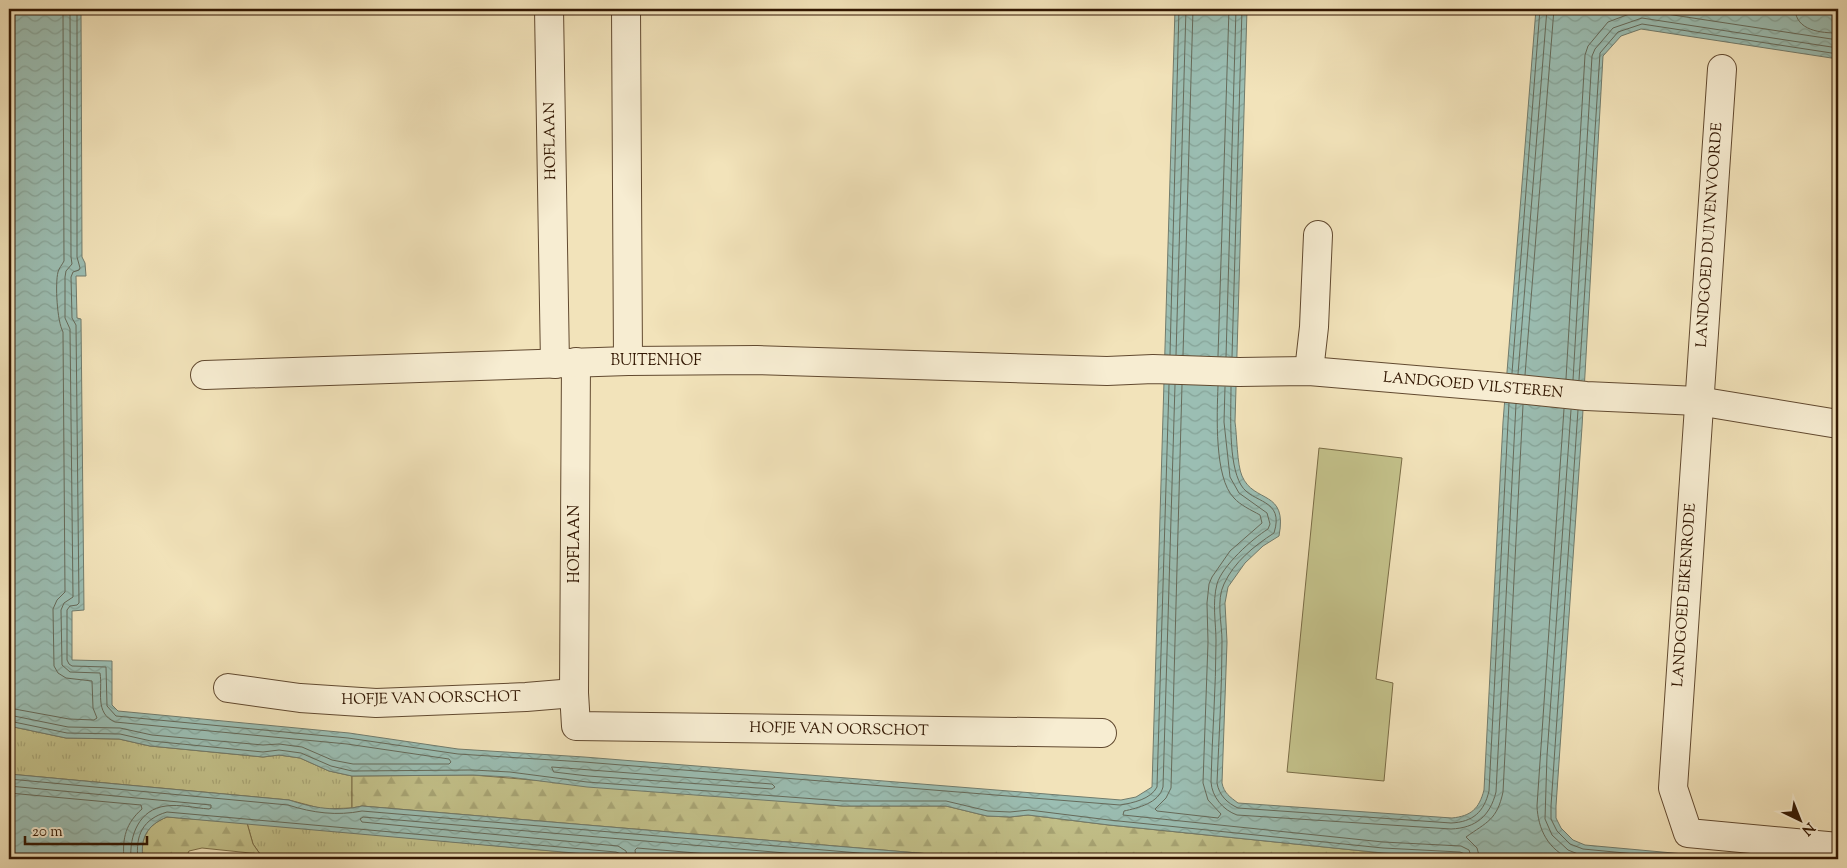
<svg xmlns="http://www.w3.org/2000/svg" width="1847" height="868" viewBox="0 0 1847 868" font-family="'Sorts Mill Goudy',serif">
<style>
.grass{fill:url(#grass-tufts);stroke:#7a6c46}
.forest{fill:url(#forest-firs);stroke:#7a6c46}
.park{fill:#c3c18a;stroke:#7a6c46}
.water{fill:url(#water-waves);stroke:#717b6c}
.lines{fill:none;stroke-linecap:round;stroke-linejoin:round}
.shore{stroke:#666a5a;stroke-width:1}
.minor-casing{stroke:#624a30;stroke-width:30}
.minor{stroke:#f7edd2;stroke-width:28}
.labels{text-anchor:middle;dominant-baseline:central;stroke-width:5;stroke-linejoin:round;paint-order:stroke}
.street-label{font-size:15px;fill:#321702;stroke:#f7edd2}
</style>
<defs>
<pattern id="grass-tufts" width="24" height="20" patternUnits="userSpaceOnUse" patternTransform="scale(1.25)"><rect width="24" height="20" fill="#c3c18a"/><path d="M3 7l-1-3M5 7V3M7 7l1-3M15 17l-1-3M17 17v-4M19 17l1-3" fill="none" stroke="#a8a575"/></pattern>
<pattern id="forest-firs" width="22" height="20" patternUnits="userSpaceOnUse" patternTransform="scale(1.25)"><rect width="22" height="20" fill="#c3c18a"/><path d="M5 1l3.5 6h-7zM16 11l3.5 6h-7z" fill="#a8a575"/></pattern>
<pattern id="water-waves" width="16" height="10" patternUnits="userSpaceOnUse" patternTransform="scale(1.25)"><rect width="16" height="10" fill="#9bbeb3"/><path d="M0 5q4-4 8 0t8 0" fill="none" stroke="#86a398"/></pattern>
</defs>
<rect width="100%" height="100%" fill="#f2e3ba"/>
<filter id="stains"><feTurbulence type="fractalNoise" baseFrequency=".004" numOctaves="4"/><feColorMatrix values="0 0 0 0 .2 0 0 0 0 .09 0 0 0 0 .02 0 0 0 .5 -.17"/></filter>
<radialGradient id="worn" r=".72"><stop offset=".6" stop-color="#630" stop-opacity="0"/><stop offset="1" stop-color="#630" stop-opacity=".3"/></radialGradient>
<g class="grass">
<polygon points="9,726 66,738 119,739 150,746 263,757 279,755 300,758 329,771 352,776 352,808 323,809 289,800 9,774"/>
<polygon points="247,823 642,859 315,859 260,854 253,844"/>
</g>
<g class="forest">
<polygon points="473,775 842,806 946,806 987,816 1010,817 1028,815 1109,825 1383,853 1459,857 1458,859 989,859 362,806 352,808 352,776"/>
<path d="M167,817l80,6 6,21 7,10 -58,-6 -13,3 -4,8h-42c-3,-21 4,-34 24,-42z"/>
</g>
<polygon class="park" points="1319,448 1402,458 1376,679 1393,683 1384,781 1287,772"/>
<g class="water">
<path d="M9,9h72l1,248 3,6 1,13h-10l1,42 4,1 3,291 -12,1v49l40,1v44l6,6 231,22 109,16 126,8 537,43 15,-3 16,-10 23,-778h72l-12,413c2,13 2,43 7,54 12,28 46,13 37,60l-16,10 -18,17 -17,24 -3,16 2,39 -5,141c2,10 8,14 16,20l214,15c19,-2 27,-9 32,-28l19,-368 33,-413h263l39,6v44l-197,-30 -20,7 -18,20 -21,371 -26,379v12l5,10 12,12 12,5 154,14h-256l-100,-6 -274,-28 -81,-10 -18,2 -23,-1 -41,-10h-103l-256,-19 -78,-10 -36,-2 -121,1 -23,-5 -29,-13 -21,-3 -16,2 -113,-11 -31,-7 -53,-1 -57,-12z"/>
<path d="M9,774l280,26c24,8 48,12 73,6l627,53h-347l-475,-42c-20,8 -27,21 -24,42h-134z"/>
</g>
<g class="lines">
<g class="shore">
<path d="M77,9v248l3,11 -1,2 -6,2 -2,5 1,41 4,7 3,278 -2,2 -7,1 -3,4v50l2,4 3,2 34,1 1,39 9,10 232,22 110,16 126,8 536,43c13,-2 31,-6 37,-18l12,-402"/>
<path d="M1795,9c1,22 26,24 43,24"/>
<polyline points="1170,355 1179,9"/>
<polyline points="1176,355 1186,9"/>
<polyline points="1183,355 1193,9"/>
<polyline points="1218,356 1229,9"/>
<polyline points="1226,357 1236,9"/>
<polyline points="1232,357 1242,9"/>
<polyline points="1512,373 1540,9"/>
<polyline points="1518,374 1547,9"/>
<polyline points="1525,375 1554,9"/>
<polyline points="1566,379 1585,55 1588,46 1608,22 1640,10 1838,40"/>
<polyline points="1573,380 1592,56 1595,49 1613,28 1642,18 1838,48"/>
<polyline points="1579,380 1600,53 1618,32 1642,24 1838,54"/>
<path d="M1175,385l-12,402c-4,16 -25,21 -39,24l-1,4 260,27 78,4 8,4 3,9"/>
<path d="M1182,385l-11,403 -5,10 -11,11 2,2 61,7 3,-4 -13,-14 -5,-17 5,-141 -1,-39 2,-19 3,-7 18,-26 32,-28 -2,-8c-9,-5 -20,-10 -26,-17 -20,-20 -17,-84 -16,-112"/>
<path d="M1225,387l-1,35 6,55 9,16 28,20 3,11 -2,5c-16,10 -46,37 -51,55 -5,19 -1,39 -1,57 0,47 -4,95 -5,141 1,15 12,28 26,33l214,14c25,-1 39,-13 45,-37l20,-388"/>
<path d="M1231,387c0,26 -3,76 10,98 11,19 44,13 33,48 -20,13 -40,29 -50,51 -8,16 -2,40 -2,57 0,47 -3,95 -5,142 2,12 10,20 21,25l213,15c22,-1 33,-11 38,-32l20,-388"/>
<path d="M1564,409l-27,397c1,23 11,44 34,53"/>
<polyline points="1571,410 1547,756 1545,819 1552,835 1568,850 1583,856 1621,859"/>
<polyline points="1578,410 1551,806 1551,819 1557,831 1570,844 1583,849 1688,859"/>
<path d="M9,708l60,11 25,1 3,-2 -4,-10 -1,-27 -26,-3 -8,-5 -4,-7 -1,-57 4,-9 8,-8 -2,-260c-6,-11 -8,-48 -5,-60 1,-4 4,-7 6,-11l-1,-252"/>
<path d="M9,715l59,12 52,1 32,7 111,10 16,-1 23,3 30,13 21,4h96l2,-2 -2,-3 -102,-15 -232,-22c-21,-9 -12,-31 -15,-49l-30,-1 -8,-7 -1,-55 3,-7 9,-6 -3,-268 -5,-11v-41l1,-6 6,-7 -1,-7 -1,-248"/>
<polyline points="9,721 67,733 120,734 151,741 263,752 279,750 301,753 331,766 352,771 473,770 510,772 587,782 843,801 946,801 988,811 1010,812 1029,810 1109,820 1383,848 1460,852 1465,854 1466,859"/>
<polygon points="552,767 772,784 775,787 772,789 588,776 554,772"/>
<path d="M9,779l279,26c25,8 49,11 74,6l568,48"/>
<path d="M9,786l202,19v3l-2,1c-14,-1 -30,-5 -43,-3 -27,3 -37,30 -35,53"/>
<path d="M9,793l132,12 1,4c-16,14 -20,29 -18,50"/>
<path d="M138,859c-3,-24 5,-40 29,-47l449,40 5,2 1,5"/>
<polyline points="628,859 626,851 618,846 362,822 360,819 363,817 856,859"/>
<polyline points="636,859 635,850 637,848 768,859"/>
<path d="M1480,859l-3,-11 -11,-11c21,-15 31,-17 37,-45l20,-387"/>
</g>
<g class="minor-casing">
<g id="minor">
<polyline points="549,9 555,364"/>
<polyline points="626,9 628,361"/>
<polyline points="1722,69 1673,788 1688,833 1838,847"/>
<polyline points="576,362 574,693 576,726 1102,733"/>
<polyline points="1309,371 1314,327 1318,235"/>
<polyline points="205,375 628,361 757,360 1107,371 1153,369 1239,372 1309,371 1498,387 1586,396 1698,401 1838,424"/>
<polyline points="228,688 300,698 376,703 526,697 574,693"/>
</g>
</g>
<use href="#minor" class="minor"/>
</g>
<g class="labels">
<g class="street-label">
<text transform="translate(551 141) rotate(-91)">HOFLAAN</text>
<text transform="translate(1710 235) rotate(-86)">LANDGOED DUIVENVOORDE</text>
<text x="656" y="361">BUITENHOF</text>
<text transform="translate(1473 386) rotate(5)">LANDGOED VILSTEREN</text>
<text transform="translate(575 544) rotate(-90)">HOFLAAN</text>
<text transform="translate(1685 595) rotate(-86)">LANDGOED EIKENRODE</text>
<text transform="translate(431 699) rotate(-1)">HOFJE VAN OORSCHOT</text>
<text transform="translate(839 730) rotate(1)">HOFJE VAN OORSCHOT</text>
</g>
</g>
<rect width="1847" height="868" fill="none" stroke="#f2e3ba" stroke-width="30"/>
<rect x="10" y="10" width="1827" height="848" fill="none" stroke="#321702" stroke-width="2.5"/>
<rect x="15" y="15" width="1817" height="838" fill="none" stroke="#321702"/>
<g transform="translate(1800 820) rotate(137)" stroke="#f7edd2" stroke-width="4" paint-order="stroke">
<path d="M0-4L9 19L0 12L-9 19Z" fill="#321702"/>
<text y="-8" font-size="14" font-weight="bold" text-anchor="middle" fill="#321702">N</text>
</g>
<path d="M25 836v8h122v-8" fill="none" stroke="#321702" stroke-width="2.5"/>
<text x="32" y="836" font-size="15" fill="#321702" stroke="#f7edd2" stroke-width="4" paint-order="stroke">20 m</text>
<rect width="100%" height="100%" filter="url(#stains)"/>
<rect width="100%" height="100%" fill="url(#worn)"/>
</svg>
